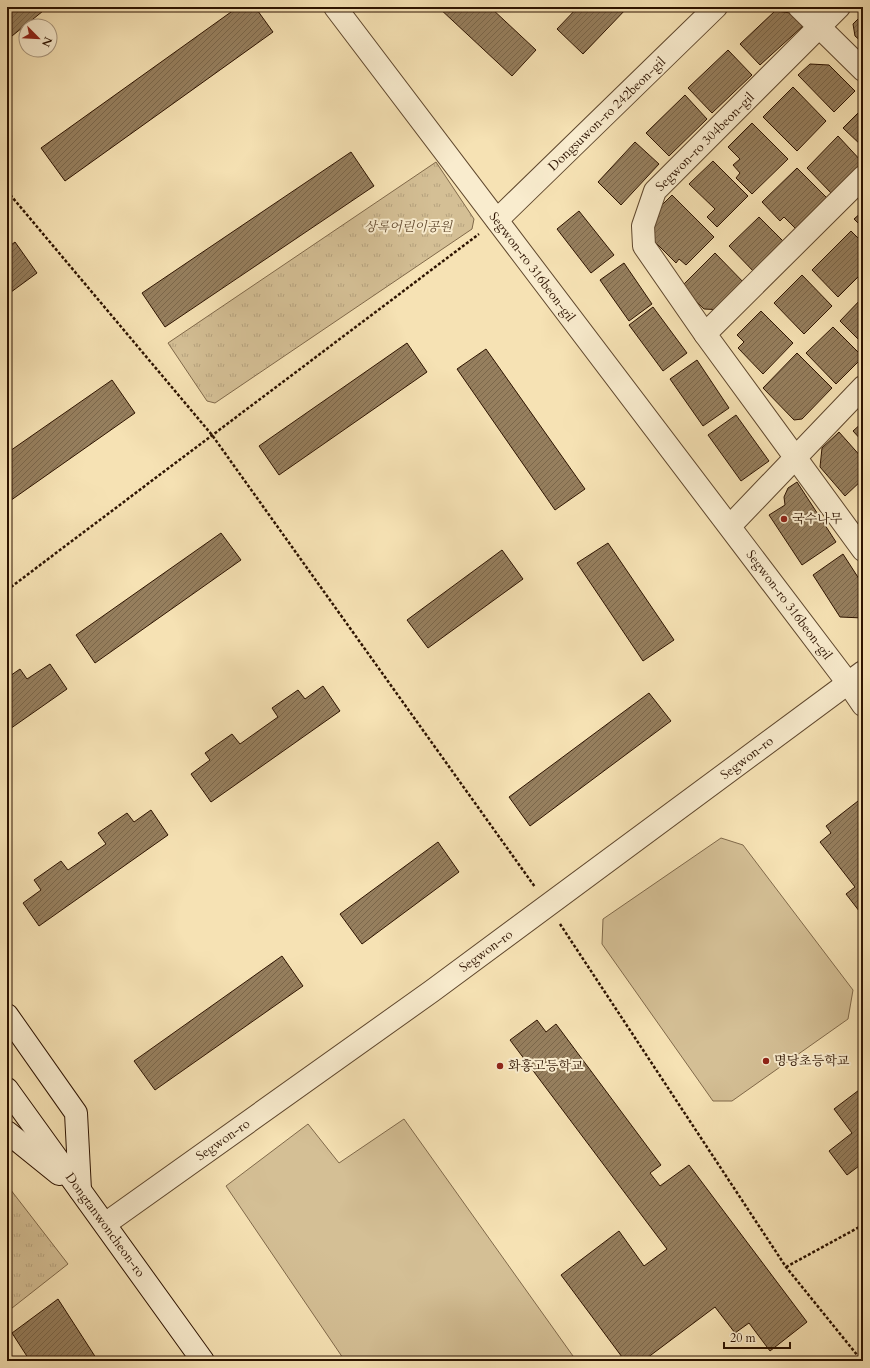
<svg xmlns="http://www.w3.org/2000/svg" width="870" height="1368" viewBox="0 0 870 1368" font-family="Cardo,'Noto Serif KR',serif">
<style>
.green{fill:#d4bf95;stroke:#80694a}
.park{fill:url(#park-tufts);stroke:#80694a}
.building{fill:url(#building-hatch);stroke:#2d1300}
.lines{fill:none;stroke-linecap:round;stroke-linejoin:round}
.minor-casing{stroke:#5f472d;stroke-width:24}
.tertiary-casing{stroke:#5f472d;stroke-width:24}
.secondary-casing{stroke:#2d1300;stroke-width:24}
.path{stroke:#2d1300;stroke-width:2.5;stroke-dasharray:3 2;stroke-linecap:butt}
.minor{stroke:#f9ecce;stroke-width:22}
.tertiary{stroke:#f9ecce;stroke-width:22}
.secondary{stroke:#f9ecce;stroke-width:22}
.poi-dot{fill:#8f2418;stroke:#f9ecce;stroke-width:1.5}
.labels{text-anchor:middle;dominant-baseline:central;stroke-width:4;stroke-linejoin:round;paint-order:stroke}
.street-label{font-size:13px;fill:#2d1300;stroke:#f9ecce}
.park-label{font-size:13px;font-style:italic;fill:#674f34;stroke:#f9ecce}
.poi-label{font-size:13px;fill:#2d1300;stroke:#f9ecce;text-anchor:start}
</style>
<defs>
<pattern id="park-tufts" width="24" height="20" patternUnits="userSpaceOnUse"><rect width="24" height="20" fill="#d4bf95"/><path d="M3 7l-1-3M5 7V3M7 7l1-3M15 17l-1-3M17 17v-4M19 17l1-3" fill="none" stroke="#b6a37f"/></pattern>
<pattern id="building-hatch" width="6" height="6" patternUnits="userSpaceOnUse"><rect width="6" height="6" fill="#967f5e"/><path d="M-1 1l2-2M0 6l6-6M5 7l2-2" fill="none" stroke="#7b674b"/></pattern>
</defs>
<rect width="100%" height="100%" fill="#f6e2b4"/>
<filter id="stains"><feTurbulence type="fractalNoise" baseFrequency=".005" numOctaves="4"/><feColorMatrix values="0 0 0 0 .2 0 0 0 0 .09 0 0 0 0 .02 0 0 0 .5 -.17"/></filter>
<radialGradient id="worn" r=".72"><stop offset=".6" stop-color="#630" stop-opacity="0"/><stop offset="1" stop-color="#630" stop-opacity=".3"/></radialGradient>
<g class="green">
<polygon points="721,838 743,845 853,990 848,1019 732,1101 713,1101 602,944 603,919"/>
<polygon points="404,1119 573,1356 558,1361 345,1361 226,1186 308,1124 339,1163"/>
</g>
<g class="park">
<polygon points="436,162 474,219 472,229 215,403 207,401 168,343"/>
<polygon points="7,1185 68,1264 7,1312"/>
</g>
<g class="building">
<polygon points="7,7 48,7 7,40"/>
<polygon points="238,7 255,7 273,32 65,181 41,148"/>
<polygon points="438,7 490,7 536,50 512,76"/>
<polygon points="578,7 628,7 583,54 557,29"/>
<polygon points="775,11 791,13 803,26 760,65 740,44"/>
<polygon points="863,14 863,43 855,36 853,24"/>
<polygon points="728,50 752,75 712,113 688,88"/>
<polygon points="810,64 829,65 855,91 834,112 798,75"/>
<polygon points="793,87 826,121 797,151 763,117"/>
<polygon points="685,95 707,119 669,156 646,133"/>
<polygon points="863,108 863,147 843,128"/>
<polygon points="752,123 788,159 752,194 736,178 740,173 733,165 740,159 728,147"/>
<polygon points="838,136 863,163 832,194 807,168"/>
<polygon points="635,142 659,164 621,205 598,182"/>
<polygon points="351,152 374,186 165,327 142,293"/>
<polygon points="713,161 748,196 717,227 707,217 715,209 689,184"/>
<polygon points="797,168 827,198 796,229 784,217 780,221 762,202"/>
<polygon points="672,195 714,237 686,265 679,259 676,263 652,239 651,216"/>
<polygon points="579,211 614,255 591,273 557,229"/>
<polygon points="863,211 863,228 854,219"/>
<polygon points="759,217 786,244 756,274 729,246"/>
<polygon points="851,231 863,243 863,272 838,297 812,270"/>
<polygon points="15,242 37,273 7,295 7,248"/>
<polygon points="715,253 748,287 725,310 704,309 681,287"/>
<polygon points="624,263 652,304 629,321 600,280"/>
<polygon points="802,275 832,306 804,334 774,303"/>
<polygon points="863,297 863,344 840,321"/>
<polygon points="653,307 687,353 663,371 629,325"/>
<polygon points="761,311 793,343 763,374 738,348 744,342 737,335"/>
<polygon points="833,327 863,357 836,384 806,353"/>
<polygon points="407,343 427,372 279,475 259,446"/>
<polygon points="486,349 585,489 555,510 457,369"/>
<polygon points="797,353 832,388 802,419 794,420 763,388"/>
<polygon points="697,360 729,408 703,426 670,379"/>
<polygon points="112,380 135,413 7,503 7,453"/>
<polygon points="736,415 769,461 741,481 708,435"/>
<polygon points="863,422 863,442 853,431"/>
<polygon points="839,432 863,459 863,479 845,496 820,467 822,448"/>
<polygon points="797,482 836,542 802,565 769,515 785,505 784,497 788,488"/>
<polygon points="221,533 241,560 95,663 76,635"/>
<polygon points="608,543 674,640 643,661 577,563"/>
<polygon points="502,550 523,579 428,648 407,620"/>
<polygon points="843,554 863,585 863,618 840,617 813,575"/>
<polygon points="50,664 67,689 7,731 7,678 20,669 27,679"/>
<polygon points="323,686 340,711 211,802 191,774 210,760 205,753 232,734 240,744 278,717 272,708 298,690 305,699"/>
<polygon points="649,693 671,721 530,826 509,797"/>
<polygon points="858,801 863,808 863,916 846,894 855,887 820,842 831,833 826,826"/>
<polygon points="151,810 168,835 39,926 23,903 41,890 34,880 61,861 68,870 106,844 98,833 127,813 134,822"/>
<polygon points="438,842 459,872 362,944 340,914"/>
<polygon points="282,956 303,986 155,1090 134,1061"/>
<polygon points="537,1020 546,1032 556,1024 661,1165 650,1173 660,1186 689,1165 807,1322 770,1351 749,1323 735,1333 715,1307 643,1361 625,1361 561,1275 619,1231 644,1266 667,1249 510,1040"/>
<polygon points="863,1087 863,1163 847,1175 829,1151 852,1133 834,1109"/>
<polygon points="58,1299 98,1361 30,1361 12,1333"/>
</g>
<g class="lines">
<g class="minor-casing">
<g id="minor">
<polyline points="335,7 848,683 863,705"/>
<polyline points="799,7 863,70"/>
<polyline points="863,177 705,334 863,550"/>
<polyline points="497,220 716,7"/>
<polyline points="705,334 644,246 643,226 655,191 839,7"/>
<polyline points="730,526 863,387"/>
</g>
</g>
<g class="tertiary-casing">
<polyline id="tertiary" points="105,1224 432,991 863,672"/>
</g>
<g class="secondary-casing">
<g id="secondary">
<polyline points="7,1015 76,1113 80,1190"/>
<polyline points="7,1089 203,1361"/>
<polyline points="7,1132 59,1174"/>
</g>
</g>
<g class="path">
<polyline points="7,191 212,435 535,887"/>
<polyline points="7,590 479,234"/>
<polyline points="560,924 786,1267 862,1361"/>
<polyline points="786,1267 863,1225"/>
</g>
<use href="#minor" class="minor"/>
<use href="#tertiary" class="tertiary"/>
<use href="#secondary" class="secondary"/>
</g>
<g class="poi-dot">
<circle cx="784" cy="519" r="4"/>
<circle cx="766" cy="1061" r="4"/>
<circle cx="500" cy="1066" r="4"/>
</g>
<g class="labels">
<g class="street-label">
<text transform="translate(607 114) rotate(-44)">Dongsuwon-ro 242beon-gil</text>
<text transform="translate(705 142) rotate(-45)">Segwon-ro 304beon-gil</text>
<text transform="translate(532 267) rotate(53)">Segwon-ro 316beon-gil</text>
<text transform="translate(789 605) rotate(53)">Segwon-ro 316beon-gil</text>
<text transform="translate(747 758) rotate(-37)">Segwon-ro</text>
<text transform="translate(486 951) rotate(-36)">Segwon-ro</text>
<text transform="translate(223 1140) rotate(-35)">Segwon-ro</text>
<text transform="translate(105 1225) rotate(54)">Dongtanwoncheon-ro</text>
</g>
<g class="park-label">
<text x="408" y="227">상록어린이공원</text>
</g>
<g class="poi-label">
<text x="792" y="519">국수나무</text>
<text x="774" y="1061">명당초등학교</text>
<text x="508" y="1066">화홍고등학교</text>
</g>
</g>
<rect width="870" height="1368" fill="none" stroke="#f6e2b4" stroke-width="24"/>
<rect x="8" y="8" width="854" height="1352" fill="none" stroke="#2d1300" stroke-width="2"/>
<rect x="12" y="12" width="846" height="1344" fill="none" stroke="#2d1300"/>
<g transform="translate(38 38) rotate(114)"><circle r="19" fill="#f9ecce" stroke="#a7957c"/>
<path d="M0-3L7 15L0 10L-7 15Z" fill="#8f2418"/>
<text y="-6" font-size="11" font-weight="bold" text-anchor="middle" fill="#2d1300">N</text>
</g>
<path d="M724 1342v6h66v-6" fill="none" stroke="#2d1300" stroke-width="2"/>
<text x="730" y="1342" font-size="12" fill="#2d1300" stroke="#f9ecce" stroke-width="3" paint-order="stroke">20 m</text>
<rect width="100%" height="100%" filter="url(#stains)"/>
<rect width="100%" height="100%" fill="url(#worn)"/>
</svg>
